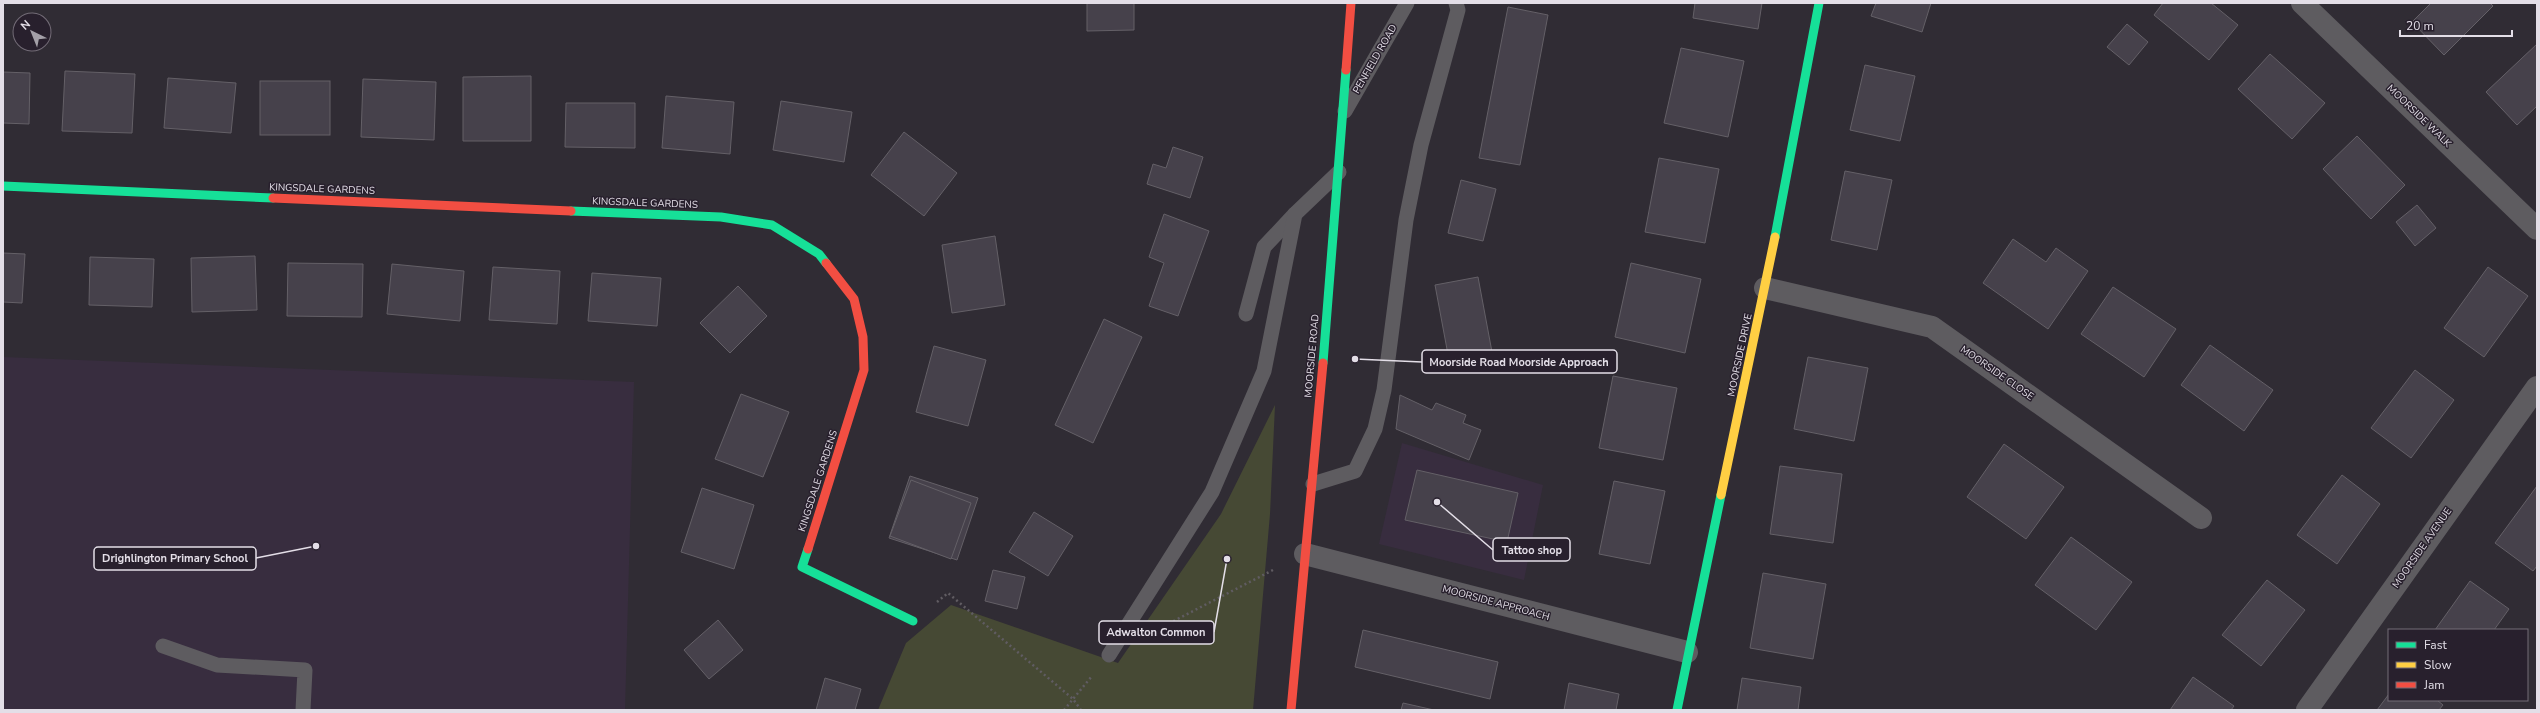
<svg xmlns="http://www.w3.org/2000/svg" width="2540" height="713" viewBox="0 0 2540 713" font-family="'Nunito Sans',sans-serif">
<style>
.built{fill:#382d3f}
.green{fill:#464934}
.building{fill:#46414b;stroke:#646067}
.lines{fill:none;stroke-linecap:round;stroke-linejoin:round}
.path{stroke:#605c62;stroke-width:2.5;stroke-dasharray:2 3;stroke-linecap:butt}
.lane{stroke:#5e5c60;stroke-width:15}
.street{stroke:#5e5c60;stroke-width:22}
.fast{stroke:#16e098;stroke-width:9}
.slow{stroke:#ffcf43;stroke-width:9}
.jam{stroke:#f24e42;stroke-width:9}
.labels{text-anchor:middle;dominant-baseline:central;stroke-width:3;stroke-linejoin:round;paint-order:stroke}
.street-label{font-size:10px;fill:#e3dee7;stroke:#28202d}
.leader{fill:none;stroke:#e3dee7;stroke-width:1.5}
.callout-dot{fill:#e3dee7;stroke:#28202d;stroke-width:1.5}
.callout{fill:#28202d;stroke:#e3dee7;stroke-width:1.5}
.callout-label{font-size:11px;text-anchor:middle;font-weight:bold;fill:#e3dee7}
</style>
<rect width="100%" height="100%" fill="#302c34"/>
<g class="built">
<polygon points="3,357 634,382 625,710 3,710"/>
<polygon points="1402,443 1543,485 1524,580 1379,544"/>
</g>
<polygon class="green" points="1275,405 1270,514 1253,710 878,710 906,643 951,605 1118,663 1221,514"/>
<g class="building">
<polygon points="1087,3 1134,3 1134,30 1087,31"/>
<polygon points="1695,3 1762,3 1758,29 1693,18"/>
<polygon points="1876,3 1931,3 1922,32 1871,16"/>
<polygon points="2163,3 2211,3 2238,25 2209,60 2154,15"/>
<polygon points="2431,3 2490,3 2493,6 2444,55 2412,22"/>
<polygon points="1508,7 1548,15 1520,165 1479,158"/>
<polygon points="2127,24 2148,42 2129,65 2107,47"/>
<polygon points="2537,44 2537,106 2517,125 2486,92"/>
<polygon points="1681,48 1744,61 1728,137 1664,123"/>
<polygon points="2270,54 2325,103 2292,139 2238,89"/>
<polygon points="1865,65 1915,76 1900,141 1850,130"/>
<polygon points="65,71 135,74 132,133 62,131"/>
<polygon points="3,72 30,73 29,124 3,123"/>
<polygon points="531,76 531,141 463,141 463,77"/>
<polygon points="168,78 236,83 231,133 164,128"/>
<polygon points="363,79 436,82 434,140 361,137"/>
<rect x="260" y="81" width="70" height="54"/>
<polygon points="666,96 734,102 730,154 662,148"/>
<polygon points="781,101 852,112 844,162 773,150"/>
<polygon points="566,103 635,103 635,148 565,147"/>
<polygon points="904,132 957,173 924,216 871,175"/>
<polygon points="2357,136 2405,185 2371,219 2323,169"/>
<polygon points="1173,147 1203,157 1190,198 1147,184 1153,164 1166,168"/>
<polygon points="1659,158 1719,169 1705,243 1645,232"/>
<polygon points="1845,171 1892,180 1877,250 1831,240"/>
<polygon points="1461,180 1496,189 1483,241 1448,233"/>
<polygon points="2417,205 2436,228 2415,246 2396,222"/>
<polygon points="1164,214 1209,231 1178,316 1149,306 1164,263 1149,257"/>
<polygon points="995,236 1005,305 952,313 942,245"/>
<polygon points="2013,239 2046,262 2056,248 2088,271 2048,329 1983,283"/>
<polygon points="3,253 25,254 22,303 3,302"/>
<polygon points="255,256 257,310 192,312 191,258"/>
<polygon points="90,257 154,259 152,307 89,305"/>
<polygon points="288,263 363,264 362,317 287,316"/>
<polygon points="1631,263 1701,279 1685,353 1615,337"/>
<polygon points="392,264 464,271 460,321 387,314"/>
<polygon points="493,267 560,271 557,324 489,320"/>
<polygon points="2488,267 2528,296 2484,357 2444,328"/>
<polygon points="592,273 661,278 657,326 588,321"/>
<polygon points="1478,277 1492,352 1449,360 1435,285"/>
<polygon points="738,286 767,316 730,353 700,323"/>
<polygon points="2113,287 2176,329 2144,377 2081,334"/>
<polygon points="1104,319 1142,337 1093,443 1055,425"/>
<polygon points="2210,345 2273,390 2244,431 2181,385"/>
<polygon points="934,346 986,360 968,426 916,412"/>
<polygon points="1808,357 1868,368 1854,441 1794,429"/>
<polygon points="2415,370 2454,400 2411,458 2371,428"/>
<polygon points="1613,376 1677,388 1663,460 1599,448"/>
<polygon points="741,394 789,412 763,477 715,459"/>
<polygon points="1400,395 1432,410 1436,403 1466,415 1463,423 1481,430 1469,460 1396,429"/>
<polygon points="2004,444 2064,487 2026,539 1967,497"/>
<polygon points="1780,466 1842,474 1833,543 1770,534"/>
<polygon points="1417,470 1518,493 1507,542 1405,520"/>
<polygon points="2342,475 2380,504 2337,564 2297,535"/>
<polygon points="910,476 978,498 957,560 889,538"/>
<polygon points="911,480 971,503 951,559 890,536"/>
<polygon points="1614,481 1665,491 1650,564 1599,554"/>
<polygon points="2537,486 2537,566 2533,571 2495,543"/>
<polygon points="702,488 754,505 734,569 681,552"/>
<polygon points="1034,512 1073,536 1048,576 1009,552"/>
<polygon points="2071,537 2132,582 2096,630 2035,585"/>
<polygon points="993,570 1025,577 1017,609 985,601"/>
<polygon points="1763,573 1826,584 1813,659 1750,648"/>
<polygon points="2267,580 2305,610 2261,666 2222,635"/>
<polygon points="2470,581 2509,609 2494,630 2435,630"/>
<polygon points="718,620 743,650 709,679 684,650"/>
<polygon points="1363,630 1498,662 1490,699 1355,667"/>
<polygon points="2193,677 2234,706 2231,710 2170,710"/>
<polygon points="825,678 861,689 855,710 816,710"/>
<polygon points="1742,678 1801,687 1798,710 1737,710"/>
<polygon points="1569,683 1619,694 1616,710 1564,710"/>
<polygon points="2389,694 2389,700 2437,700 2443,705 2439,710 2377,710"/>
<polygon points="1403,703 1434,710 1401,710"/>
</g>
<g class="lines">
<g class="path">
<polyline points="937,602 948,593 1073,699 1081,710"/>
<polyline points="1160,628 1273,570"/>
<polyline points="1064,710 1092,676"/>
</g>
<g class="lane">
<polyline points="1345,111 1407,3"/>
<polyline points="1246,314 1264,247 1295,214"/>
<polyline points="1313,484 1355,471 1375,429 1384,390 1406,220 1421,145 1458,10 1456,3"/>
<polyline points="163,646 217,665 305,670 303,710"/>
<polyline points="1109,655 1212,492 1264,371 1295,214 1339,172"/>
</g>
<g class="street">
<polyline points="2302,3 2537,229"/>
<polyline points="1765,288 1932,327 2201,518"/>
<polyline points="1305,554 1687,652"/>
<polyline points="2307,710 2537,387"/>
</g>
<g class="fast">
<polyline points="3,186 273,198"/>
<polyline points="571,211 721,217 772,225 819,254 826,263"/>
<polyline points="1775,237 1819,3"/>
<polyline points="1323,363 1346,70"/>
<polyline points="808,549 802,567 913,621"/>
<polyline points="1677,710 1721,495"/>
</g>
<polyline class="slow" points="1721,495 1775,237"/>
<g class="jam">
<polyline points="1346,70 1351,3"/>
<polyline points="273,198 571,211"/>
<polyline points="808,549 864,370 863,337 854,299 826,263"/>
<polyline points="1291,710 1323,363"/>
</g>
</g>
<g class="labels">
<g class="street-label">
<text transform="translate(1375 59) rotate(-60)">PENFIELD ROAD</text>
<text transform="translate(2419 116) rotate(44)">MOORSIDE WALK</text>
<text transform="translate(322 189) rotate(2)">KINGSDALE GARDENS</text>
<text transform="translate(645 203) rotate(2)">KINGSDALE GARDENS</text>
<text transform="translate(1740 355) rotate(-78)">MOORSIDE DRIVE</text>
<text transform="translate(1312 356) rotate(-85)">MOORSIDE ROAD</text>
<text transform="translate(1997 373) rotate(35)">MOORSIDE CLOSE</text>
<text transform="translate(818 481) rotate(-72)">KINGSDALE GARDENS</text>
<text transform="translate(2422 548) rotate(-55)">MOORSIDE AVENUE</text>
<text transform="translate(1496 603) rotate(15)">MOORSIDE APPROACH</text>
</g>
</g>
<path class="leader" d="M1355 359L1422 362M1437 502L1493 550M316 546L256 558M1227 559L1214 632"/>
<g class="callout-dot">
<circle cx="1355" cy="359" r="4"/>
<circle cx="1437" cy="502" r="4"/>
<circle cx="316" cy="546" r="4"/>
<circle cx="1227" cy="559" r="4"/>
</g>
<g class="callout">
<rect x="1422" y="350" width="195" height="23" rx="4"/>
<rect x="1493" y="538" width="77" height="23" rx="4"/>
<rect x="94" y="547" width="162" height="23" rx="4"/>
<rect x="1099" y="621" width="115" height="23" rx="4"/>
</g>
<g class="callout-label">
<text x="1519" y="366">Moorside Road Moorside Approach</text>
<text x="1532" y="554">Tattoo shop</text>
<text x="175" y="562">Drighlington Primary School</text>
<text x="1156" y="636">Adwalton Common</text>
</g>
<rect width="2540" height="713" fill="none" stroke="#e3dee7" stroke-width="8"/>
<rect x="2388" y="629" width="140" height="72" fill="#28202d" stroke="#736c77"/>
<rect x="2396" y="642" width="20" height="6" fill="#16e098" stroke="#736c77"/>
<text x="2424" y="649" font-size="12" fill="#e3dee7">Fast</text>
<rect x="2396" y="662" width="20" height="6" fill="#ffcf43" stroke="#736c77"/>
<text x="2424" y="669" font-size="12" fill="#e3dee7">Slow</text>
<rect x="2396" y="682" width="20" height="6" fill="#f24e42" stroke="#736c77"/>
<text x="2424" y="689" font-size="12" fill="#e3dee7">Jam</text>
<g transform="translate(32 32) rotate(317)"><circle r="19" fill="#28202d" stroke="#736c77"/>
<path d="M0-3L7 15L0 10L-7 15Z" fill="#a4a0a8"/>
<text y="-6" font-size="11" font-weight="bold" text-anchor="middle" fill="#e3dee7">N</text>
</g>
<path d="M2400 30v6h112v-6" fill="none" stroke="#e3dee7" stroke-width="2"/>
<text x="2406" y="30" font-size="12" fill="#e3dee7" stroke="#28202d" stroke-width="3" paint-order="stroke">20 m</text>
</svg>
